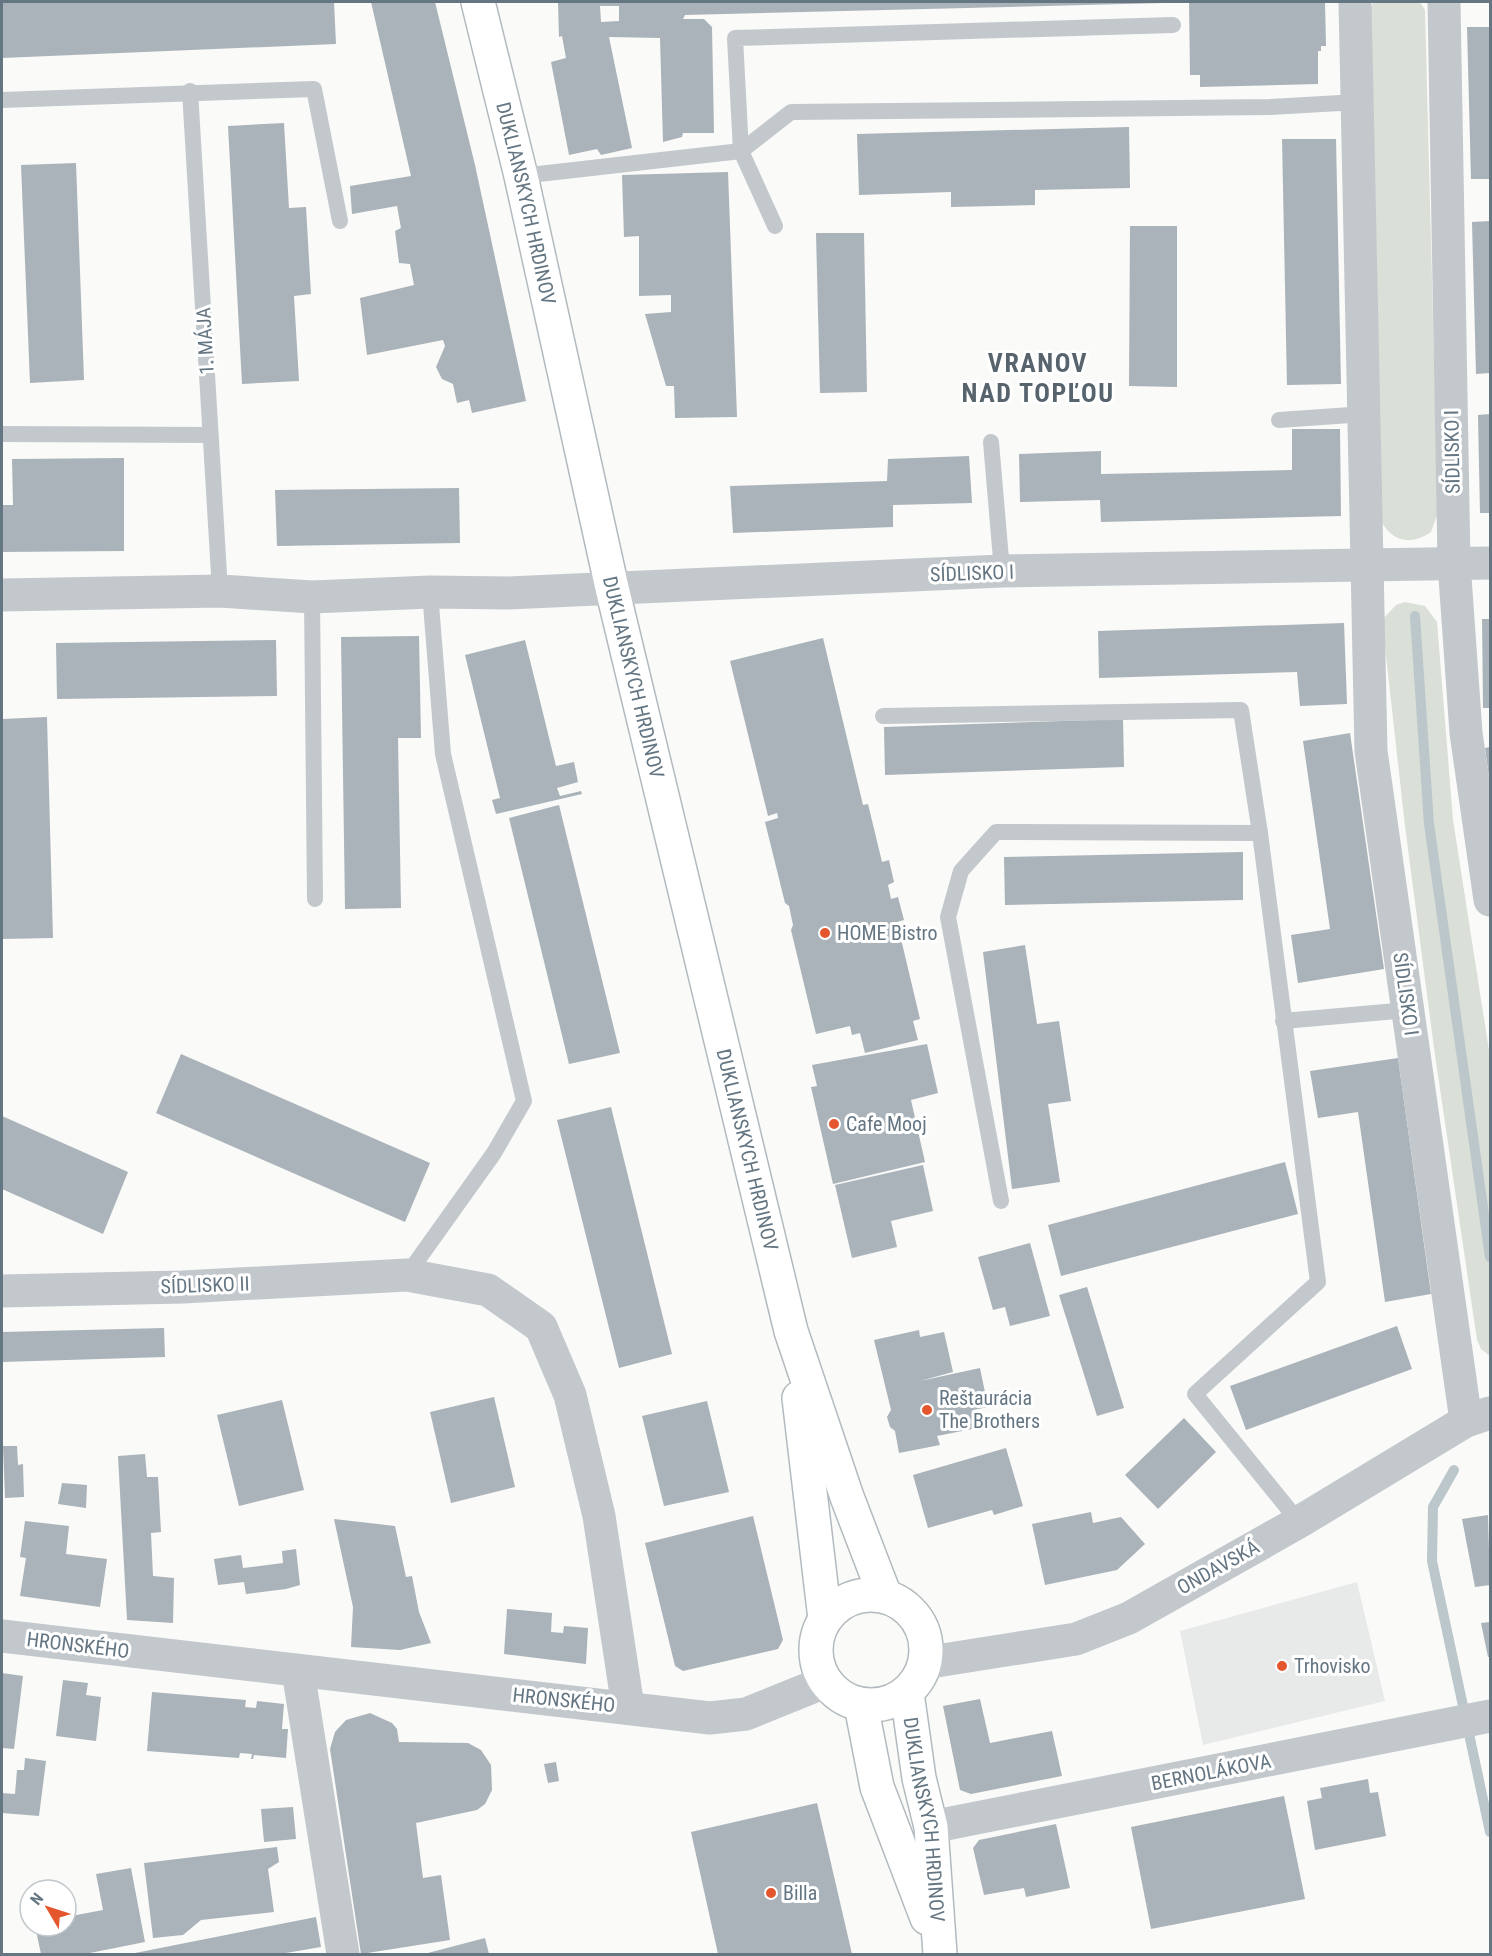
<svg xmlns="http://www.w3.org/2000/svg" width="1492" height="1956" viewBox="0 0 1492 1956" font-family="'Roboto Condensed',sans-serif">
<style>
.built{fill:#e8e9e9}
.green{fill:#dadfd7}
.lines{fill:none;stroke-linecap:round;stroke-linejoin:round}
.stream{stroke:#bbc7cb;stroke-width:10}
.building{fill:#aab3b9;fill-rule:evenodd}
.secondary-casing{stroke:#b3babf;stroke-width:36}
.lane{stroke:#c3c8cc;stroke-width:16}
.street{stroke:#c3c8cc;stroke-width:33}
.secondary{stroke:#fff;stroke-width:33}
.poi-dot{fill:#e4572e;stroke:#fff;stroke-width:2}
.labels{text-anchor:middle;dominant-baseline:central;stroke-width:6;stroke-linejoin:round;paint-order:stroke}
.street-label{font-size:20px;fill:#657683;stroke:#fff}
.poi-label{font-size:20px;fill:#657683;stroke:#fff;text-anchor:start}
.district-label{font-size:26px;font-weight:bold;letter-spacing:1.5px;fill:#57646e;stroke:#fff}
</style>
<rect width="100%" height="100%" fill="#fafaf8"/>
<polygon class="built" points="1357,1582 1385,1701 1203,1745 1180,1631"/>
<g class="green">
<path d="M1374,2h46l5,8 13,503 -7,19c-19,13 -38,11 -50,-11l-11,-513z"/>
<polygon points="1405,602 1425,606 1437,622 1453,820 1490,1057 1490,1356 1481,1349 1477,1340 1434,1048 1405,826 1382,620 1396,605"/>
</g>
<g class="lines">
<g class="stream">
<polyline points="1415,616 1429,824 1490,1257"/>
<polyline points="1454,1470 1433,1507 1432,1561 1490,1832"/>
</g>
</g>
<g class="building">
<polygon points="2,2 334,2 336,44 2,58"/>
<polygon points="371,2 435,2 475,165 526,401 472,413 469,400 457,403 453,384 442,379 436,367 445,346 443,340 367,355 360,298 414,285 410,264 399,263 395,231 401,228 397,206 352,214 350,186 411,176"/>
<path d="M558,2h606v1l-479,12 -2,4h21l8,8 2,106h-31l-1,4 -19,5 -3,-104 -51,-1 23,111 -31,7 -4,-6 -28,6 -18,-93 15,-4 -4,-22 -3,1zM600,6h19v15l-18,1z"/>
<polygon points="1189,2 1325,2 1326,46 1321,46 1321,51 1318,51 1318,84 1200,87 1200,75 1190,75"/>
<polygon points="1467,27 1490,27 1490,179 1471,179"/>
<polygon points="284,123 289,208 306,207 311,294 294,296 299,381 242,384 228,126"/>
<polygon points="1129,127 1130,188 1035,190 1035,205 951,207 951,192 859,195 857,134"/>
<polygon points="1282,139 1336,139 1341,384 1287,385"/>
<polygon points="76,163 84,380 30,383 21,165"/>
<polygon points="728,172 737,417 675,418 674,386 666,386 645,314 671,312 671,295 639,296 639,236 624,237 622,175"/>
<polygon points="1490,221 1490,373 1476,374 1472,222"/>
<polygon points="1130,226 1177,226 1177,387 1129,386"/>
<polygon points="816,233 864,233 867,392 820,393"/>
<polygon points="1490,414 1490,513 1480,513 1478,415"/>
<polygon points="1292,429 1340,429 1341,516 1101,522 1100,500 1020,502 1019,454 1101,451 1101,474 1292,470"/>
<polygon points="969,456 972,503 893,505 893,527 733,533 730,486 887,481 888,459"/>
<polygon points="124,458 124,551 2,552 2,505 13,505 12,459"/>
<polygon points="459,488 460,543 277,546 275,490"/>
<polygon points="1482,619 1490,619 1490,708 1483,708"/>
<polygon points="1344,623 1347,704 1300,706 1297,672 1099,678 1098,631"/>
<polygon points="419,636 421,738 398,738 401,908 345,909 341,637"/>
<polygon points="823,638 863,805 868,804 882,862 889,860 894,882 888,885 891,899 898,897 904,920 897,922 920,1019 913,1021 918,1040 865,1053 860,1033 852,1035 850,1026 816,1034 791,930 793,925 789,906 785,903 765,822 778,818 777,813 768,816 730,661"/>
<polygon points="276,640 277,696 57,699 56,643"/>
<polygon points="525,640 556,766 574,762 578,782 557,788 560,796 581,791 582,794 496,814 492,800 500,798 465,655"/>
<polygon points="47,717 53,938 2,939 2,719"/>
<polygon points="1123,719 1124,767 885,775 884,727"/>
<polygon points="1350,733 1384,969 1298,983 1291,935 1330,929 1303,741"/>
<polygon points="1490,747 1490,777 1489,777 1485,748"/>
<polygon points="559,805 620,1053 569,1064 509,818"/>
<polygon points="1243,852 1243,900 1005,905 1004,857"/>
<polygon points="1025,945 1037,1024 1059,1021 1071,1101 1048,1104 1060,1182 1012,1189 983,952"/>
<polygon points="927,1044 938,1093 911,1100 925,1162 833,1184 811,1087 817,1086 812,1065"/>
<polygon points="181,1054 430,1163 405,1222 156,1113"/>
<polygon points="1398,1058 1431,1294 1385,1302 1358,1112 1318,1118 1310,1071"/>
<polygon points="611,1107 672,1354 619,1368 557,1120"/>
<polygon points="2,1116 128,1172 103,1234 2,1189"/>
<polygon points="1285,1162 1298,1214 1061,1276 1048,1225"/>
<polygon points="923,1165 933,1211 891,1221 897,1247 852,1258 835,1185"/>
<polygon points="1030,1243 1050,1316 1010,1326 1005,1307 993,1310 978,1257"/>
<polygon points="1087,1287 1124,1408 1097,1416 1059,1295"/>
<polygon points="1397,1326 1412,1369 1246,1430 1230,1386"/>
<polygon points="164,1328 165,1357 2,1362 2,1332"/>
<polygon points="919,1330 920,1337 944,1332 953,1372 920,1381 980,1368 988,1407 973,1410 977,1428 937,1436 940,1445 899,1453 895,1431 890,1427 887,1417 891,1410 874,1340"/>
<polygon points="494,1397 515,1487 451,1503 430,1412"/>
<polygon points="282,1400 304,1490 239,1506 217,1415"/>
<polygon points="707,1401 729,1492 664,1506 642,1416"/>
<polygon points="1184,1418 1216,1452 1158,1509 1125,1475"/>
<polygon points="3,1446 17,1446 18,1465 23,1464 24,1497 5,1498"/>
<polygon points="1006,1448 1023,1506 994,1515 992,1510 928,1528 913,1475"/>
<polygon points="145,1454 147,1477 158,1477 161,1532 151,1533 153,1576 174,1578 173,1623 127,1620 118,1456"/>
<polygon points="62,1483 87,1485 86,1508 58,1504"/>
<polygon points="1091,1512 1093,1523 1121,1517 1145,1544 1117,1570 1045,1585 1032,1524"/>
<polygon points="1488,1515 1490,1585 1475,1587 1462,1519"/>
<polygon points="753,1516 783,1640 778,1649 683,1671 675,1666 645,1543"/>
<polygon points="334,1519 395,1526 406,1577 412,1576 419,1612 431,1643 400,1650 351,1647 353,1607"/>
<polygon points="25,1521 69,1526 66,1554 107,1559 100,1607 20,1596 26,1558 20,1557"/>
<polygon points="296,1549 300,1585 286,1589 246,1594 244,1582 218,1585 214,1559 241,1555 243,1568 283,1563 282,1551"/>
<polygon points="507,1609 552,1613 551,1632 563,1633 564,1626 588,1628 586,1664 504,1654"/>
<polygon points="1490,1622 1490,1657 1488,1657 1481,1623"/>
<polygon points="2,1673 23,1676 14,1749 2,1748"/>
<polygon points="63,1680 88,1683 86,1695 101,1697 96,1741 56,1736"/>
<polygon points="152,1692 246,1700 245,1707 256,1708 257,1701 284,1704 282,1729 288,1729 286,1758 254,1755 253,1759 251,1759 252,1754 240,1753 239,1758 147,1751"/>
<polygon points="980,1699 990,1743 1052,1731 1062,1776 971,1794 960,1790 943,1706"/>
<polygon points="370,1713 392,1723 397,1729 399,1742 468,1743 481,1750 491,1765 492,1790 485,1804 477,1810 416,1823 423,1878 441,1875 450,1940 361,1954 330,1749 335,1732 346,1720"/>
<polygon points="25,1758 46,1761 39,1816 2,1813 2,1793 15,1794 17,1770 24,1770"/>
<polygon points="556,1762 559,1781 548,1783 544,1764"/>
<polygon points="1368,1779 1370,1793 1378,1792 1386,1836 1315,1850 1307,1801 1322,1798 1320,1788"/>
<polygon points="1284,1796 1305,1899 1151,1929 1131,1827"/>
<polygon points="817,1803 852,1954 718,1954 691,1832"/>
<polygon points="293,1807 296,1839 264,1842 261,1809"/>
<polygon points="1056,1824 1070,1888 1026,1897 1024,1888 984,1895 973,1848 979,1840"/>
<polygon points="277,1847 279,1862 268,1869 274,1912 201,1920 183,1935 153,1938 144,1863"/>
<polygon points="131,1868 145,1942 85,1954 41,1954 35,1926 66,1926 66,1917 103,1910 96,1874"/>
<polygon points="316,1917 321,1947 280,1954 130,1954"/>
<polygon points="485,1938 489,1954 424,1954"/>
</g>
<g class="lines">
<g class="secondary-casing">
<g id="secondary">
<path id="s1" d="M478,2l43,174 91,412 179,743 56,166 38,99"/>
<polyline points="799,1398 825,1619"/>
<circle cx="871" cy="1650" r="55"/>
<path id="s2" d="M907,1693l12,85 12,49 9,127"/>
<polyline points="861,1705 877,1787 927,1918"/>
</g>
</g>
<g class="lane">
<polyline points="190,91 220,591"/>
<polyline points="2,100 314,89 340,221"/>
<polyline points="741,151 791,112 1270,107 1358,102"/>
<polyline points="741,151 735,38 1173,25"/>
<polyline points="521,176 741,151 775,226"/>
<polyline points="1279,420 1365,414"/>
<polyline points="2,434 210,435"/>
<polyline points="991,442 1002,571"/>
<polyline points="312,597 315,899"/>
<polyline points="883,716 1241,710 1260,833 1318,1282 1195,1394 1299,1522"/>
<polyline points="1283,1021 1408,1010"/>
<polyline points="1001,1201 948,917 961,871 996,832 1260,833"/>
<polyline points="407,1275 494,1153 524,1101 443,754 430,592"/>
</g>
<g class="street">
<polyline points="1355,2 1371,751 1466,1421"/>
<polyline points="1444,2 1454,563 1466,733 1490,900"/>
<polyline points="2,595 220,591 312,597 430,592 508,593 1002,571 1490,563"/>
<polyline points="2,1291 183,1287 407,1275 488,1290 541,1327 570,1395 599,1516 628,1707"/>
<polyline points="2,1636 710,1718 746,1714 825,1682"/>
<polyline points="924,1663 1076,1639 1129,1618 1299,1522 1466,1421 1490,1413"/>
<polyline points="298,1671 343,1954"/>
<polyline points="931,1827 1490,1716"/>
</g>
<use href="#secondary" class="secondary"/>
</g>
<g class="poi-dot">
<circle cx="825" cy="933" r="6"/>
<circle cx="834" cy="1124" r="6"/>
<circle cx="927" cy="1410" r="6"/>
<circle cx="1282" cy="1666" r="6"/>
<circle cx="771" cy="1893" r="6"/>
</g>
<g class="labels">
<g class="street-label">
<text stroke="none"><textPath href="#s1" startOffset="207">DUKLIANSKYCH HRDINOV</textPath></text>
<text transform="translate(205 341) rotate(-93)">1. MÁJA</text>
<text transform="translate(1452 452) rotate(-91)">SÍDLISKO I</text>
<text transform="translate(972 573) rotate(-2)">SÍDLISKO I</text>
<text stroke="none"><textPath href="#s1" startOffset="693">DUKLIANSKYCH HRDINOV</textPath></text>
<text transform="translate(1406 994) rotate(82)">SÍDLISKO I</text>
<text stroke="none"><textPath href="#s1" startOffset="1179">DUKLIANSKYCH HRDINOV</textPath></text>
<text transform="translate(205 1285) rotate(-2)">SÍDLISKO II</text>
<text transform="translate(1218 1567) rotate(-29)">ONDAVSKÁ</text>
<text transform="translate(78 1645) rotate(7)">HRONSKÉHO</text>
<text transform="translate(564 1700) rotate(6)">HRONSKÉHO</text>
<text transform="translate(1211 1772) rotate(-11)">BERNOLÁKOVA</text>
<text stroke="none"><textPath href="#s2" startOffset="128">DUKLIANSKYCH HRDINOV</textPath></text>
</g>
<g class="poi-label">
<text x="837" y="933">HOME Bistro</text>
<text x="846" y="1124">Cafe Mooj</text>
<text x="939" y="1398">Reštaurácia<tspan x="939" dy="23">The Brothers</tspan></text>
<text x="1294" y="1666">Trhovisko</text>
<text x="783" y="1893">Billa</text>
</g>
<g class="district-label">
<text x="1038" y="363">VRANOV<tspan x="1038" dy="30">NAD TOPĽOU</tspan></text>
</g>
</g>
<rect width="1492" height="1956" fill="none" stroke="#657683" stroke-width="6"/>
<g transform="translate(48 1908) rotate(309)"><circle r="28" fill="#ffffff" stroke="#c1c8cd" stroke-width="1.5"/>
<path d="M0-4.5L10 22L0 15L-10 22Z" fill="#e4572e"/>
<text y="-9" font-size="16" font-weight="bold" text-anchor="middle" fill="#657683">N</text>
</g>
</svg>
